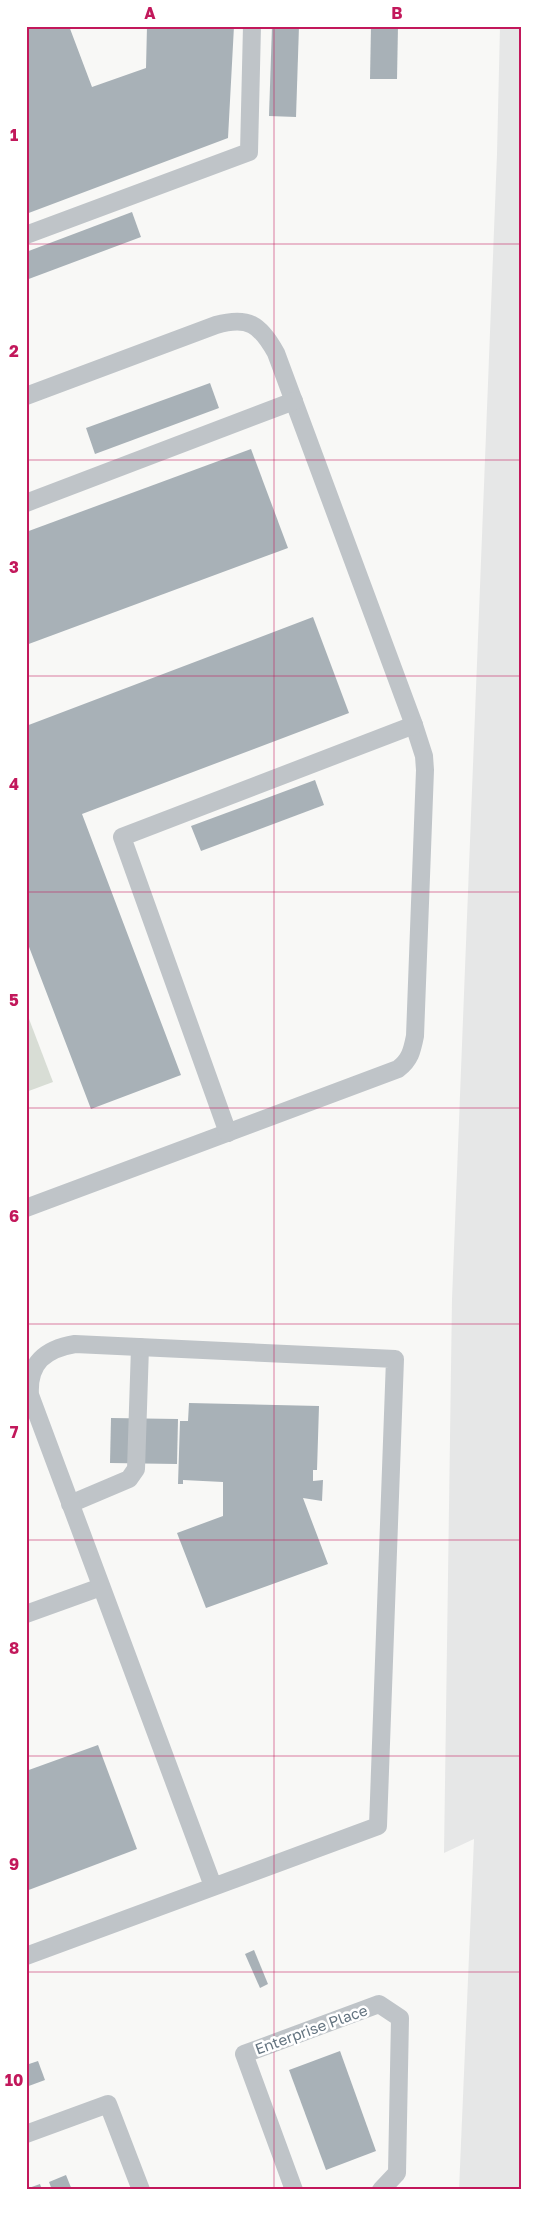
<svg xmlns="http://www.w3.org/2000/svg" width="547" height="2216" viewBox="0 0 547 2216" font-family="'Golos Text',sans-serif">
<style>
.built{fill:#e6e7e7}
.green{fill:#d8ddd5}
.building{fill:#a8b1b7}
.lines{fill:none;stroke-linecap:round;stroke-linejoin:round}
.service{stroke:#bfc4c8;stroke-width:18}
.grid{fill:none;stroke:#c2185b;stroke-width:1;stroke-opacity:0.55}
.labels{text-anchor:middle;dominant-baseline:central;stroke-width:5;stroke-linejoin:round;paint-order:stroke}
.street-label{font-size:15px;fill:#647480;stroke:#fff}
.neatline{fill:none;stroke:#c2185b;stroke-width:2}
.grid-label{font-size:16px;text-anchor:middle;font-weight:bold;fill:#c2185b}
</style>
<rect width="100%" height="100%" fill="#f8f8f6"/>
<polygon class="built" points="500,26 521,26 521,2190 459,2190 474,1839 444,1853 452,1299 497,154"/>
<polygon class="green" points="26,1011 53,1082 26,1092"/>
<g class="building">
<polygon points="26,26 69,26 92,87 146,68 147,26 234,26 228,138 26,214"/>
<polygon points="272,26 299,26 296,117 269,116"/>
<polygon points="371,26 398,26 397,79 370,79"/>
<polygon points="132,212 141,237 26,280 26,252"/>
<polygon points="210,383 219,408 95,454 86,428"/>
<polygon points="251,449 288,548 26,645 26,532"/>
<polygon points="313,617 349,713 82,814 181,1075 91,1109 26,939 26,726"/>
<polygon points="315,780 324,805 201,851 191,826"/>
<polygon points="189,1403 319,1406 317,1470 313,1470 313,1481 323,1480 322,1501 303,1498 328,1564 206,1608 177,1533 223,1516 223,1482 183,1480 183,1484 178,1484 180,1421 188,1421"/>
<polygon points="111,1418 178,1419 177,1464 110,1463"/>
<polygon points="98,1745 137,1849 26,1891 26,1771"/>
<polygon points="254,1950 268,1984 260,1988 245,1954"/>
<polygon points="340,2051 376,2151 326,2170 289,2070"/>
<polygon points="38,2061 45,2080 26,2087 26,2065"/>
<polygon points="66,2175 72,2190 52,2190 49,2182"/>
<polygon points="40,2184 42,2190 26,2190 26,2189"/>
</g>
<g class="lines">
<g class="service">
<polyline points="26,235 249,152 252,26"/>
<path d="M26,396l190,-71c32,-9 44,-1 60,28l138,372 10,31 1,14 -10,266c-3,15 -5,24 -17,33l-372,139"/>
<polyline points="26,503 294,401"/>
<polyline points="228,1133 122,837 414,725"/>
<polyline points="70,1504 129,1479 136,1469 140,1347"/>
<polyline points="26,1614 101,1587"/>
<path d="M26,1956l352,-130 17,-467 -320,-15c-30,5 -47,19 -45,51l183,491"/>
<polyline points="26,2134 108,2104 141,2190"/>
<polyline points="294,2190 244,2054 379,2004 400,2018 397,2173 381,2190"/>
</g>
</g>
<path class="grid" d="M274,26v2164M26,244h495M26,460h495M26,676h495M26,892h495M26,1108h495M26,1324h495M26,1540h495M26,1756h495M26,1972h495"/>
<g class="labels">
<g class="street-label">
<text transform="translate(311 2029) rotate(-20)">Enterprise Place</text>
</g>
</g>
<rect width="547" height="2216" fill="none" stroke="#ffffff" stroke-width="55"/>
<rect x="28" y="28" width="492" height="2160" class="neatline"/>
<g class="grid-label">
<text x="150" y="19">A</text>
<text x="397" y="19">B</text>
<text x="14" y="141">1</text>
<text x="14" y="357">2</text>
<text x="14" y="573">3</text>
<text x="14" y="790">4</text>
<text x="14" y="1006">5</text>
<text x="14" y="1222">6</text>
<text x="14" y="1438">7</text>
<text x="14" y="1654">8</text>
<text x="14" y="1870">9</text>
<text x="14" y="2086">10</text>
</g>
</svg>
